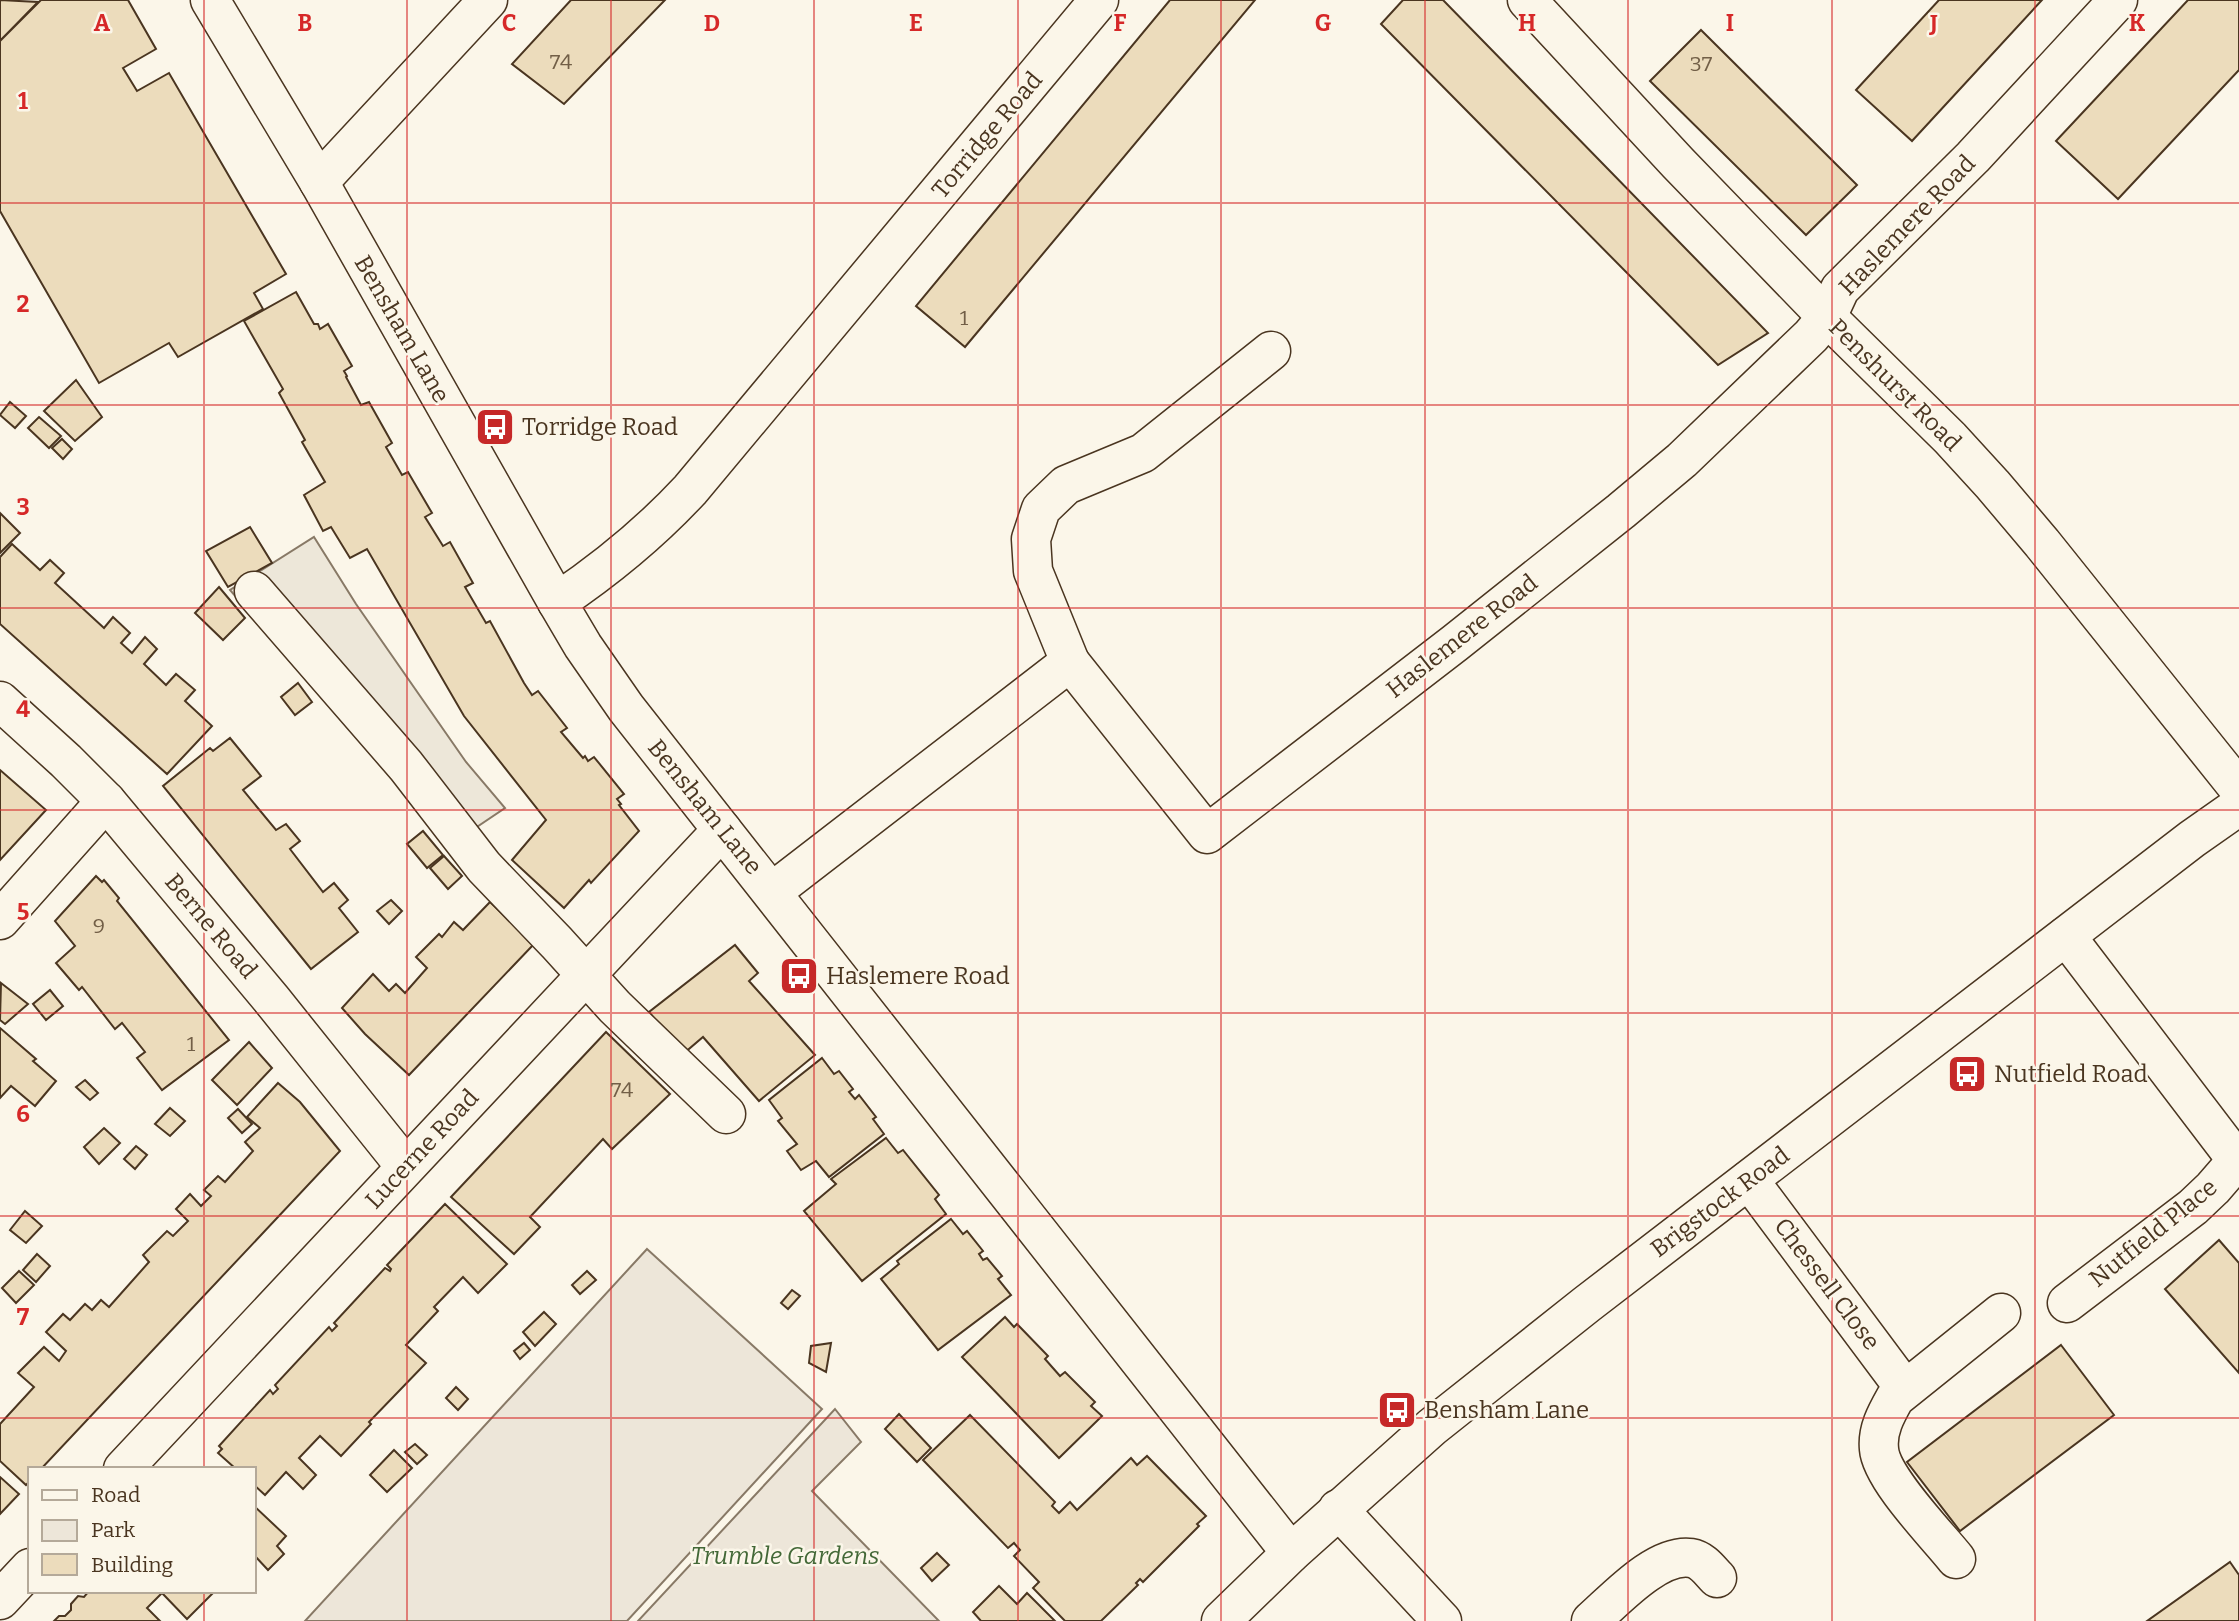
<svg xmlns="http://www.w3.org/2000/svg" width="2239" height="1621" viewBox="0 0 2239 1621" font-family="Bitter,serif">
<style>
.green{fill:#ede6d9;stroke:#887966;stroke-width:2}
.parking{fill:#ede7d9;stroke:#887966;stroke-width:2}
.building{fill:#ecdcbc;stroke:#4a3520;stroke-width:2}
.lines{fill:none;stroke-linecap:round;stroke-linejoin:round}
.minor-casing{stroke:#4a3520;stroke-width:41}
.major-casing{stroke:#4a3520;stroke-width:41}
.minor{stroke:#fbf6e9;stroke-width:38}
.major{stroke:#fbf6e9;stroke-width:38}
.grid{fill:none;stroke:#d62828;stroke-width:2;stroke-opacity:0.55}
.labels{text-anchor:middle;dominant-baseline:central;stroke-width:5;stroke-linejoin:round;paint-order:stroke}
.number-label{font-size:21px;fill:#725f47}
.street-label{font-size:24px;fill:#4a3520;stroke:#fbf6e9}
.poi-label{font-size:24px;fill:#4a3520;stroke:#fbf6e9;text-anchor:start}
.park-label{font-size:24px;font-style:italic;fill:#436837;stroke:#fbf6e9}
.grid-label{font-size:23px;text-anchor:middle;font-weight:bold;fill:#d62828;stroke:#fbf6e9;stroke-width:5;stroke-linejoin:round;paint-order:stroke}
</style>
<rect width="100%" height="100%" fill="#fbf6e9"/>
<g class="green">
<polygon points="647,1249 822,1409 627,1621 305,1621"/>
<polygon points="835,1409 861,1442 812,1491 939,1621 638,1621"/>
</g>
<polygon class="parking" points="314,537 356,604 466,762 505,808 453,843 365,747 230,590"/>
<g class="building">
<polygon points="0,0 38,2 0,41"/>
<polygon points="41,0 128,0 156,49 123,68 137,91 169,73 286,274 254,293 263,309 178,357 169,343 99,383 0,211 0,41"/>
<polygon points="571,0 665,0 564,104 512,64"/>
<polygon points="1170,0 1255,0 965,347 916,306"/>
<polygon points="1403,0 1443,0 1768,333 1718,365 1381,24"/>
<polygon points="1939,0 2042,0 1912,141 1856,90"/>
<polygon points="2188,0 2239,0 2239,70 2118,199 2056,141"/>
<polygon points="1701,30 1857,185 1806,235 1650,81"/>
<polygon points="296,292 314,324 318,324 320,329 328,324 352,366 344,371 347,376 346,377 361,405 369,402 392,443 386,447 402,475 408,472 432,513 425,517 443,546 450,542 473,583 465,587 486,623 490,621 524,683 532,695 538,691 567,728 561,732 583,758 585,756 588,761 594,757 624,794 617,799 621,804 619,805 639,831 591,883 589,880 564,908 512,860 546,820 464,716 367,549 350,558 331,527 323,531 304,495 325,482 302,442 305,440 279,393 283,389 244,321"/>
<polygon points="76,380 102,417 75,441 44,411"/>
<polygon points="10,402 26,416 15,428 0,415"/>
<polygon points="39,417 61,436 49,448 28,428"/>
<polygon points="62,439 72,449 63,459 52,448"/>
<polygon points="0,513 20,533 0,553"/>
<polygon points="250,527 272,563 228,587 206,551"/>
<polygon points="12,544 40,570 50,560 64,573 55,583 104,628 113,617 130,633 121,643 132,653 145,637 157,649 144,664 166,685 176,674 195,690 185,701 212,726 167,774 0,624 0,557"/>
<polygon points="219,587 245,618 223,640 195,613"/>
<polygon points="298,683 312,702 295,715 281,697"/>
<polygon points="230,738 261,776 243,790 276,830 286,824 300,841 290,849 323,892 334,883 348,900 339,908 358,932 311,969 163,786 210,748 213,751"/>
<polygon points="0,770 46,810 0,860"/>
<polygon points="423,831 443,855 427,868 407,844"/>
<polygon points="444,856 462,876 448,889 430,868"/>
<polygon points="96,876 102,882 104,880 119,898 117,901 229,1040 162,1090 137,1058 145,1052 122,1023 115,1029 82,987 79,990 56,963 75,946 55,921"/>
<polygon points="391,900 402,911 389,924 377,911"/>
<polygon points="490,902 534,944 409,1075 365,1034 342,1008 373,974 389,991 396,984 405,993 427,968 416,957 439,934 442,937 454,922 463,930"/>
<polygon points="735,945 758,973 749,981 815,1055 759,1101 703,1037 683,1054 649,1012"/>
<polygon points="1,983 28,1004 5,1024 0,1020"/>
<polygon points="50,990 63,1006 46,1020 33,1004"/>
<polygon points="0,1028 36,1059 33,1061 56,1081 35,1106 11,1086 0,1098"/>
<polygon points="606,1032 670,1094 612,1149 603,1139 530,1217 540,1227 514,1254 451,1197"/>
<polygon points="249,1042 272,1068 237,1105 212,1080"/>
<polygon points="822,1058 834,1074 839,1071 853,1089 849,1092 855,1099 859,1095 876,1117 873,1119 884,1134 829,1177 816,1161 801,1170 787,1151 797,1144 778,1121 782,1118 769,1100"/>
<polygon points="85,1080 98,1093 90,1100 76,1087"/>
<polygon points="278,1083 300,1102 340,1151 41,1469 30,1469 30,1481 26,1485 0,1461 0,1424 34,1387 18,1373 44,1347 59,1361 66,1351 46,1332 63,1314 70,1320 85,1304 92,1310 101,1300 109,1307 149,1262 143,1255 167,1231 173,1236 188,1221 176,1209 190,1194 201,1206 211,1196 204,1190 218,1176 225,1182 253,1151 245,1142 260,1128 247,1117"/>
<polygon points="170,1108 185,1121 170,1136 155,1124"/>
<polygon points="238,1109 252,1124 242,1133 228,1118"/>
<polygon points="104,1128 120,1143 99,1164 84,1147"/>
<polygon points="886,1138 898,1153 903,1150 939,1195 935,1199 946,1214 862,1281 804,1211 836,1184 831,1179"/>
<polygon points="136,1146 147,1155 135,1169 124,1159"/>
<polygon points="445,1204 507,1264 478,1293 463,1277 434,1307 438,1311 406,1345 426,1363 369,1422 371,1424 341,1456 320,1436 299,1458 316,1475 303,1489 286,1472 265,1495 254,1485 254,1469 236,1469 218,1453 222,1449 219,1446 270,1390 273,1394 278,1389 275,1385 329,1327 332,1331 337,1326 334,1323 385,1268 390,1271 391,1269 387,1265"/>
<polygon points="25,1211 42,1226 26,1243 10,1230"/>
<polygon points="951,1219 963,1234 967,1231 983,1251 979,1254 983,1260 987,1258 1002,1276 998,1279 1011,1295 938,1350 881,1279 899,1264 897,1261"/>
<polygon points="2219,1240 2239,1263 2239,1373 2165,1289"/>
<polygon points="37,1254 50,1266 36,1282 23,1270"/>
<polygon points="19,1271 34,1285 16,1303 2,1288"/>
<polygon points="587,1271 596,1280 580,1294 572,1285"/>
<polygon points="792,1290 800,1296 788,1309 781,1303"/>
<polygon points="544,1312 556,1324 535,1346 523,1332"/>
<polygon points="1005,1317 1014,1327 1017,1324 1048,1356 1045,1359 1060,1376 1065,1372 1095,1402 1091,1406 1102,1416 1059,1458 962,1357"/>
<polygon points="524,1343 530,1350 520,1359 514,1351"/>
<polygon points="831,1343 826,1372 809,1363 811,1346"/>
<polygon points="2061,1345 2114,1415 1960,1531 1907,1462"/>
<polygon points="456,1387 468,1399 458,1410 446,1398"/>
<polygon points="899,1414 931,1448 917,1462 885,1429"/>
<polygon points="970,1415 1055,1502 1052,1506 1059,1513 1070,1502 1077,1510 1131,1458 1137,1465 1147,1456 1206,1516 1197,1524 1199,1526 1143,1582 1140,1579 1136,1583 1138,1585 1101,1621 1065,1621 1033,1588 1039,1582 1014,1556 1020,1550 1014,1543 1008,1548 923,1460"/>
<polygon points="415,1444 427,1455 417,1464 405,1452"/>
<polygon points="394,1450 412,1468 387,1492 370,1475"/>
<polygon points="0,1477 19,1494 0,1514"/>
<polygon points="254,1506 286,1536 277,1546 284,1554 268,1570 254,1555"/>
<polygon points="937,1553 949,1565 932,1581 921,1568"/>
<polygon points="2230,1562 2239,1575 2239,1621 2147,1621"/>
<polygon points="999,1586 1017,1604 1027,1593 1055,1621 981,1621 973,1612"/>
<polygon points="89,1591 215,1591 187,1619 162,1593 147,1608 160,1621 54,1621 59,1616 65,1616 71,1610 71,1604 78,1596 84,1597"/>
</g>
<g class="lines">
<g class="minor-casing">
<g id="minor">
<polyline points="210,0 319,182 557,602 583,646 626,708 1291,1553"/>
<polyline points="1527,0 1678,163 1827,317 1950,438 1993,485 2042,543 2239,789"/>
<polyline points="319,182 488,0"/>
<polyline points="254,591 406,766 484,867 557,943 615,1007 726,1114"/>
<path d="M557,602c49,-33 93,-69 133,-112l409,-490"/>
<polyline points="1070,662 1033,571 1031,539 1041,509 1066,485 1143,453 1271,351"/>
<polyline points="0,701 66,761 106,801 272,1000 405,1166"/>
<polyline points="772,892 1070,662 1207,834 1455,643 1621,511 1682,460 1811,336 1827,317 1840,289 1973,157 2118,0"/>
<polyline points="0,920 106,801"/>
<polyline points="2066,936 2239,1163"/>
<polyline points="1749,1180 1905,1389"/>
<polyline points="2067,1303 2193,1207 2213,1188 2239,1158"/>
<polyline points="123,1469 722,830"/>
<polyline points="1338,1509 1442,1621"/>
<path d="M1956,1559c-19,-24 -75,-81 -77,-110 -2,-19 7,-35 16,-51l106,-85"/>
<polyline points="0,1600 30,1568"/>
<path d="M1591,1621c24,-21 66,-68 100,-63 12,2 19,13 26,20"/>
</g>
</g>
<g class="major-casing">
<polyline id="major" points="1221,1621 1291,1553 1432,1427 1587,1304 2192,839 2239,806"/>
</g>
<use href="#minor" class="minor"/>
<use href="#major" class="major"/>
</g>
<path class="grid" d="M204,0v1469M407,0v1621M611,0v1621M814,0v1621M1018,0v1621M1221,0v1621M1425,0v1621M1628,0v1621M1832,0v1621M2035,0v1621M0,203h2239M0,405h2239M0,608h2239M0,810h2239M0,1013h2239M0,1216h2239M0,1418h2239M204,1591v30"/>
<defs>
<g id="bus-square" transform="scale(2.0125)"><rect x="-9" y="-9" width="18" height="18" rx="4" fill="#c62828" stroke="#fbf6e9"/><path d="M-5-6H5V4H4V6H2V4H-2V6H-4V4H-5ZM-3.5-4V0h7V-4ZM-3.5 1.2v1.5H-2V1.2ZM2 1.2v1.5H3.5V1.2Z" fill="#fff"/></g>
</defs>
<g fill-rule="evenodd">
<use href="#bus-square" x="495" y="427"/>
<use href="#bus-square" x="799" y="976"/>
<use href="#bus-square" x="1967" y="1074"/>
<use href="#bus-square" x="1397" y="1410"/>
</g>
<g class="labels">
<g class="number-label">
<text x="561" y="62">74</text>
<text x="1701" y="64">37</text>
<text x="964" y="318">1</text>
<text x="99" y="926">9</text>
<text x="191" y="1044">1</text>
<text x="622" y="1090">74</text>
</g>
<g class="street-label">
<text transform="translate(987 135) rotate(-50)">Torridge Road</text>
<text transform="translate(1907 225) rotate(-46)">Haslemere Road</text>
<text transform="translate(402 329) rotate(60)">Bensham Lane</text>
<text transform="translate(1895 385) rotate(45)">Penshurst Road</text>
<text transform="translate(1462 636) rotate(-38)">Haslemere Road</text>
<text transform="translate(705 807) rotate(51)">Bensham Lane</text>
<text transform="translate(211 926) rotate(50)">Berne Road</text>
<text transform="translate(422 1149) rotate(-47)">Lucerne Road</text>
<text transform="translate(1720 1202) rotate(-37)">Brigstock Road</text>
<text transform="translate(2153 1233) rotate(-39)">Nutfield Place</text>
<text transform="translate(1827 1284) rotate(53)">Chessell Close</text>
</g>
<g class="poi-label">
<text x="522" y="427">Torridge Road</text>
<text x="826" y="976">Haslemere Road</text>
<text x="1994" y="1074">Nutfield Road</text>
<text x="1424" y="1410">Bensham Lane</text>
</g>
<g class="park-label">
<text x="785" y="1556">Trumble Gardens</text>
</g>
</g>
<g class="grid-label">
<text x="102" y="31">A</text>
<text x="305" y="31">B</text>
<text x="509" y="31">C</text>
<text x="712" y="31">D</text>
<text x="916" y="31">E</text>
<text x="1120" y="31">F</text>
<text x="1323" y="31">G</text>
<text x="1527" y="31">H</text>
<text x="1730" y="31">I</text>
<text x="1934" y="31">J</text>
<text x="2137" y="31">K</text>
<text x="23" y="109">1</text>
<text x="23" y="312">2</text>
<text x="23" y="515">3</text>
<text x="23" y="717">4</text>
<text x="23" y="920">5</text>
<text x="23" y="1122">6</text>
<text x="23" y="1325">7</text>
</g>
<rect x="28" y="1467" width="228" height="126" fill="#fbf6e9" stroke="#b4a999" stroke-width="2"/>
<rect x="42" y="1490" width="35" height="10" fill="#fbf6e9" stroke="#b4a999" stroke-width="2"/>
<text x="91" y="1502" font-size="21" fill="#4a3520">Road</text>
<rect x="42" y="1520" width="35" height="21" fill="#ede6d9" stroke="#b4a999" stroke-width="2"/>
<text x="91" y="1537" font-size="21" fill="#4a3520">Park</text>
<rect x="42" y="1554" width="35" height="21" fill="#ecdcbc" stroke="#b4a999" stroke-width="2"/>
<text x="91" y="1572" font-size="21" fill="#4a3520">Building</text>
</svg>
